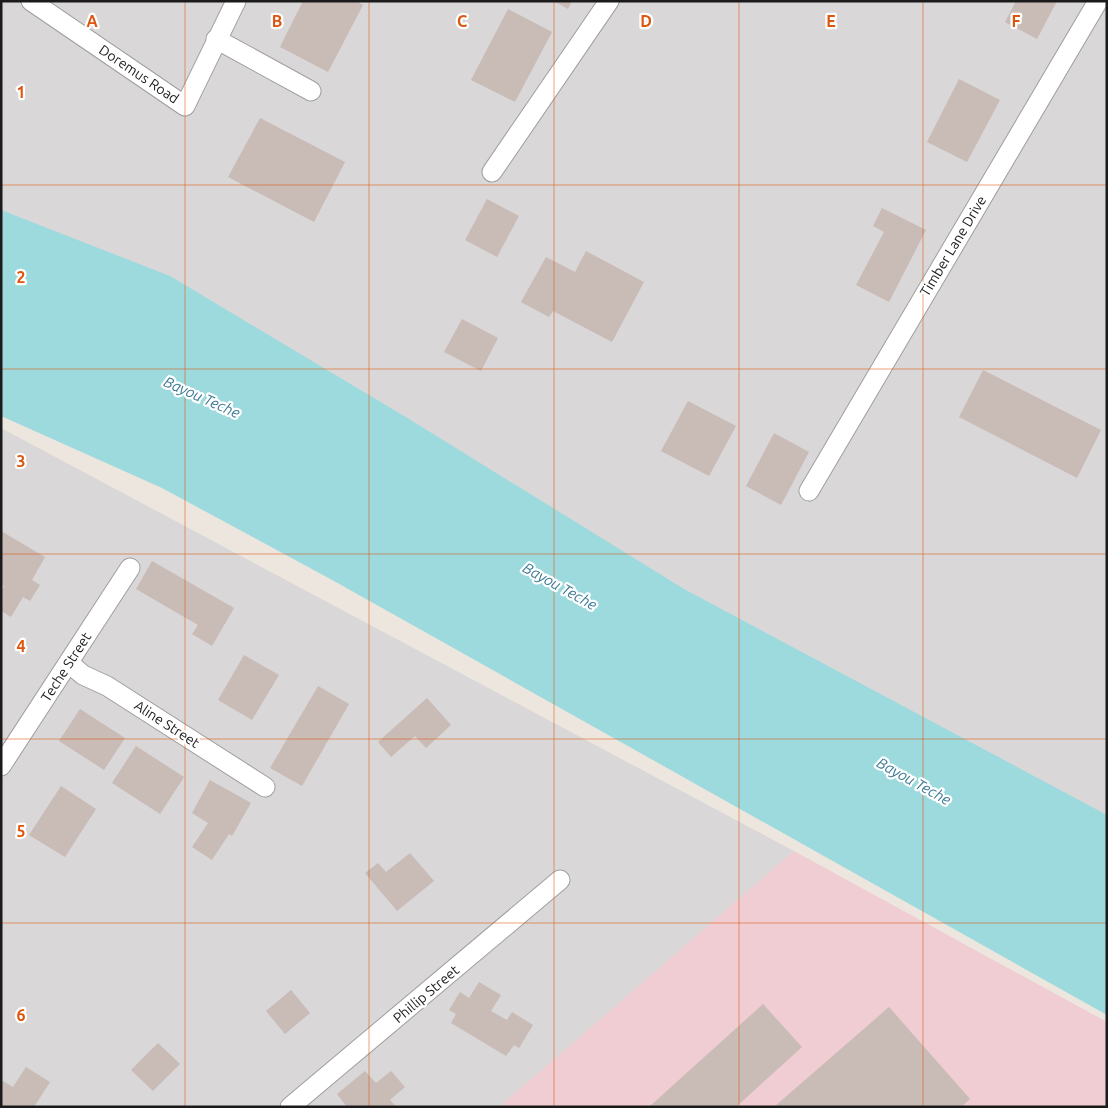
<svg xmlns="http://www.w3.org/2000/svg" width="1108" height="1108" viewBox="0 0 1108 1108" font-family="Ubuntu,sans-serif">
<style>
.residential{fill:#d9d7d8}
.commercial{fill:#efcdd2}
.water{fill:#9ddadd}
.building{fill:#c9bbb6}
.lines{fill:none;stroke-linecap:round;stroke-linejoin:round}
.street-casing{stroke:#9f9f9f;stroke-width:21}
.street{stroke:#fff;stroke-width:19}
.grid{fill:none;stroke:#de560d;stroke-width:1;stroke-opacity:0.55}
.labels{text-anchor:middle;dominant-baseline:central;stroke-width:4.5;stroke-linejoin:round;paint-order:stroke}
.street-label{font-size:14px;fill:#1b1b1b;stroke:#fff}
.water-label{font-size:15px;font-style:italic;fill:#3d7a95;stroke:#fff}
.grid-label{font-size:16px;text-anchor:middle;font-weight:bold;fill:#de560d;stroke:#fff;stroke-width:4.5;stroke-linejoin:round;paint-order:stroke}
</style>
<rect width="100%" height="100%" fill="#ede6df"/>
<g class="residential">
<polygon points="1,1 1107,1 1107,828 1,307"/>
<polygon points="1,428 794,851 499,1107 1,1107"/>
</g>
<polygon class="commercial" points="794,851 1107,1022 1107,1107 499,1107"/>
<polygon class="water" points="1,210 170,276 409,419 684,589 1107,815 1107,1015 334,581 162,488 1,416"/>
<g class="building">
<polygon points="303,1 356,1 363,5 328,72 280,47"/>
<polygon points="554,1 572,1 568,9"/>
<polygon points="1016,1 1057,1 1037,39 1005,22"/>
<polygon points="508,9 552,32 515,102 471,80"/>
<polygon points="959,79 1000,100 967,162 927,142"/>
<polygon points="260,118 345,162 314,222 228,177"/>
<polygon points="487,199 519,216 497,257 465,240"/>
<polygon points="882,208 926,230 889,302 856,285 884,232 873,226"/>
<polygon points="586,251 644,282 612,342 553,311 549,317 521,302 546,257 575,272"/>
<polygon points="462,319 498,338 481,371 444,352"/>
<polygon points="983,370 1101,430 1077,478 959,417"/>
<polygon points="688,401 736,426 709,476 661,451"/>
<polygon points="774,433 809,452 781,505 746,486"/>
<polygon points="1,531 45,557 32,580 40,585 30,601 23,597 11,617 1,611 1,591 4,586 1,585"/>
<polygon points="152,561 234,608 212,646 192,634 198,625 136,589"/>
<polygon points="244,655 279,675 252,720 218,700"/>
<polygon points="318,686 349,704 302,786 270,768"/>
<polygon points="427,698 451,725 426,748 415,736 391,757 378,742"/>
<polygon points="80,709 125,738 104,770 59,741"/>
<polygon points="136,746 184,777 160,814 112,783"/>
<polygon points="210,780 251,803 232,836 229,834 212,860 192,847 208,823 192,813"/>
<polygon points="61,786 96,809 65,857 29,835"/>
<polygon points="410,853 434,881 397,911 365,873 378,863 386,872"/>
<polygon points="479,982 501,995 491,1011 507,1020 512,1012 533,1025 519,1048 514,1045 506,1056 451,1023 456,1014 449,1010 460,992 469,998"/>
<polygon points="291,990 310,1013 285,1034 266,1011"/>
<polygon points="763,1004 802,1047 736,1107 649,1107"/>
<polygon points="889,1007 970,1099 961,1107 774,1107"/>
<polygon points="158,1043 180,1064 153,1091 131,1070"/>
<polygon points="26,1067 50,1082 34,1107 1,1107 1,1084 3,1081 13,1087"/>
<polygon points="365,1071 376,1083 391,1071 405,1087 390,1100 396,1107 347,1107 337,1094"/>
</g>
<g class="lines">
<g class="street-casing">
<g id="street">
<polyline points="31,1 185,106 236,1"/>
<polyline points="216,39 311,91"/>
<polyline points="492,172 609,1"/>
<polyline points="809,491 1098,1"/>
<polyline points="69,663 83,675 107,686 265,787"/>
<polyline points="1,766 130,568"/>
<polyline points="290,1107 560,880"/>
</g>
</g>
<use href="#street" class="street"/>
</g>
<path class="grid" d="M185,1v1106M369,1v1106M554,1v1106M739,1v1106M923,1v1106M1,185h1106M1,369h1106M1,554h1106M1,739h1106M1,923h1106"/>
<g class="labels">
<g class="street-label">
<text transform="translate(139 74) rotate(34)">Doremus Road</text>
<text transform="translate(953 246) rotate(-59)">Timber Lane Drive</text>
<text transform="translate(66 667) rotate(-57)">Teche Street</text>
<text transform="translate(167 724) rotate(33)">Aline Street</text>
<text transform="translate(426 994) rotate(-40)">Phillip Street</text>
</g>
<g class="water-label">
<text transform="translate(202 397) rotate(24)">Bayou Teche</text>
<text transform="translate(560 586) rotate(29)">Bayou Teche</text>
<text transform="translate(914 781) rotate(29)">Bayou Teche</text>
</g>
</g>
<g class="grid-label">
<text x="92" y="27">A</text>
<text x="277" y="27">B</text>
<text x="462" y="27">C</text>
<text x="646" y="27">D</text>
<text x="831" y="27">E</text>
<text x="1016" y="27">F</text>
<text x="21" y="98">1</text>
<text x="21" y="283">2</text>
<text x="21" y="467">3</text>
<text x="21" y="652">4</text>
<text x="21" y="837">5</text>
<text x="21" y="1021">6</text>
</g>
<rect width="1108" height="1108" fill="none" stroke="#1b1b1b" stroke-width="5"/>
</svg>
